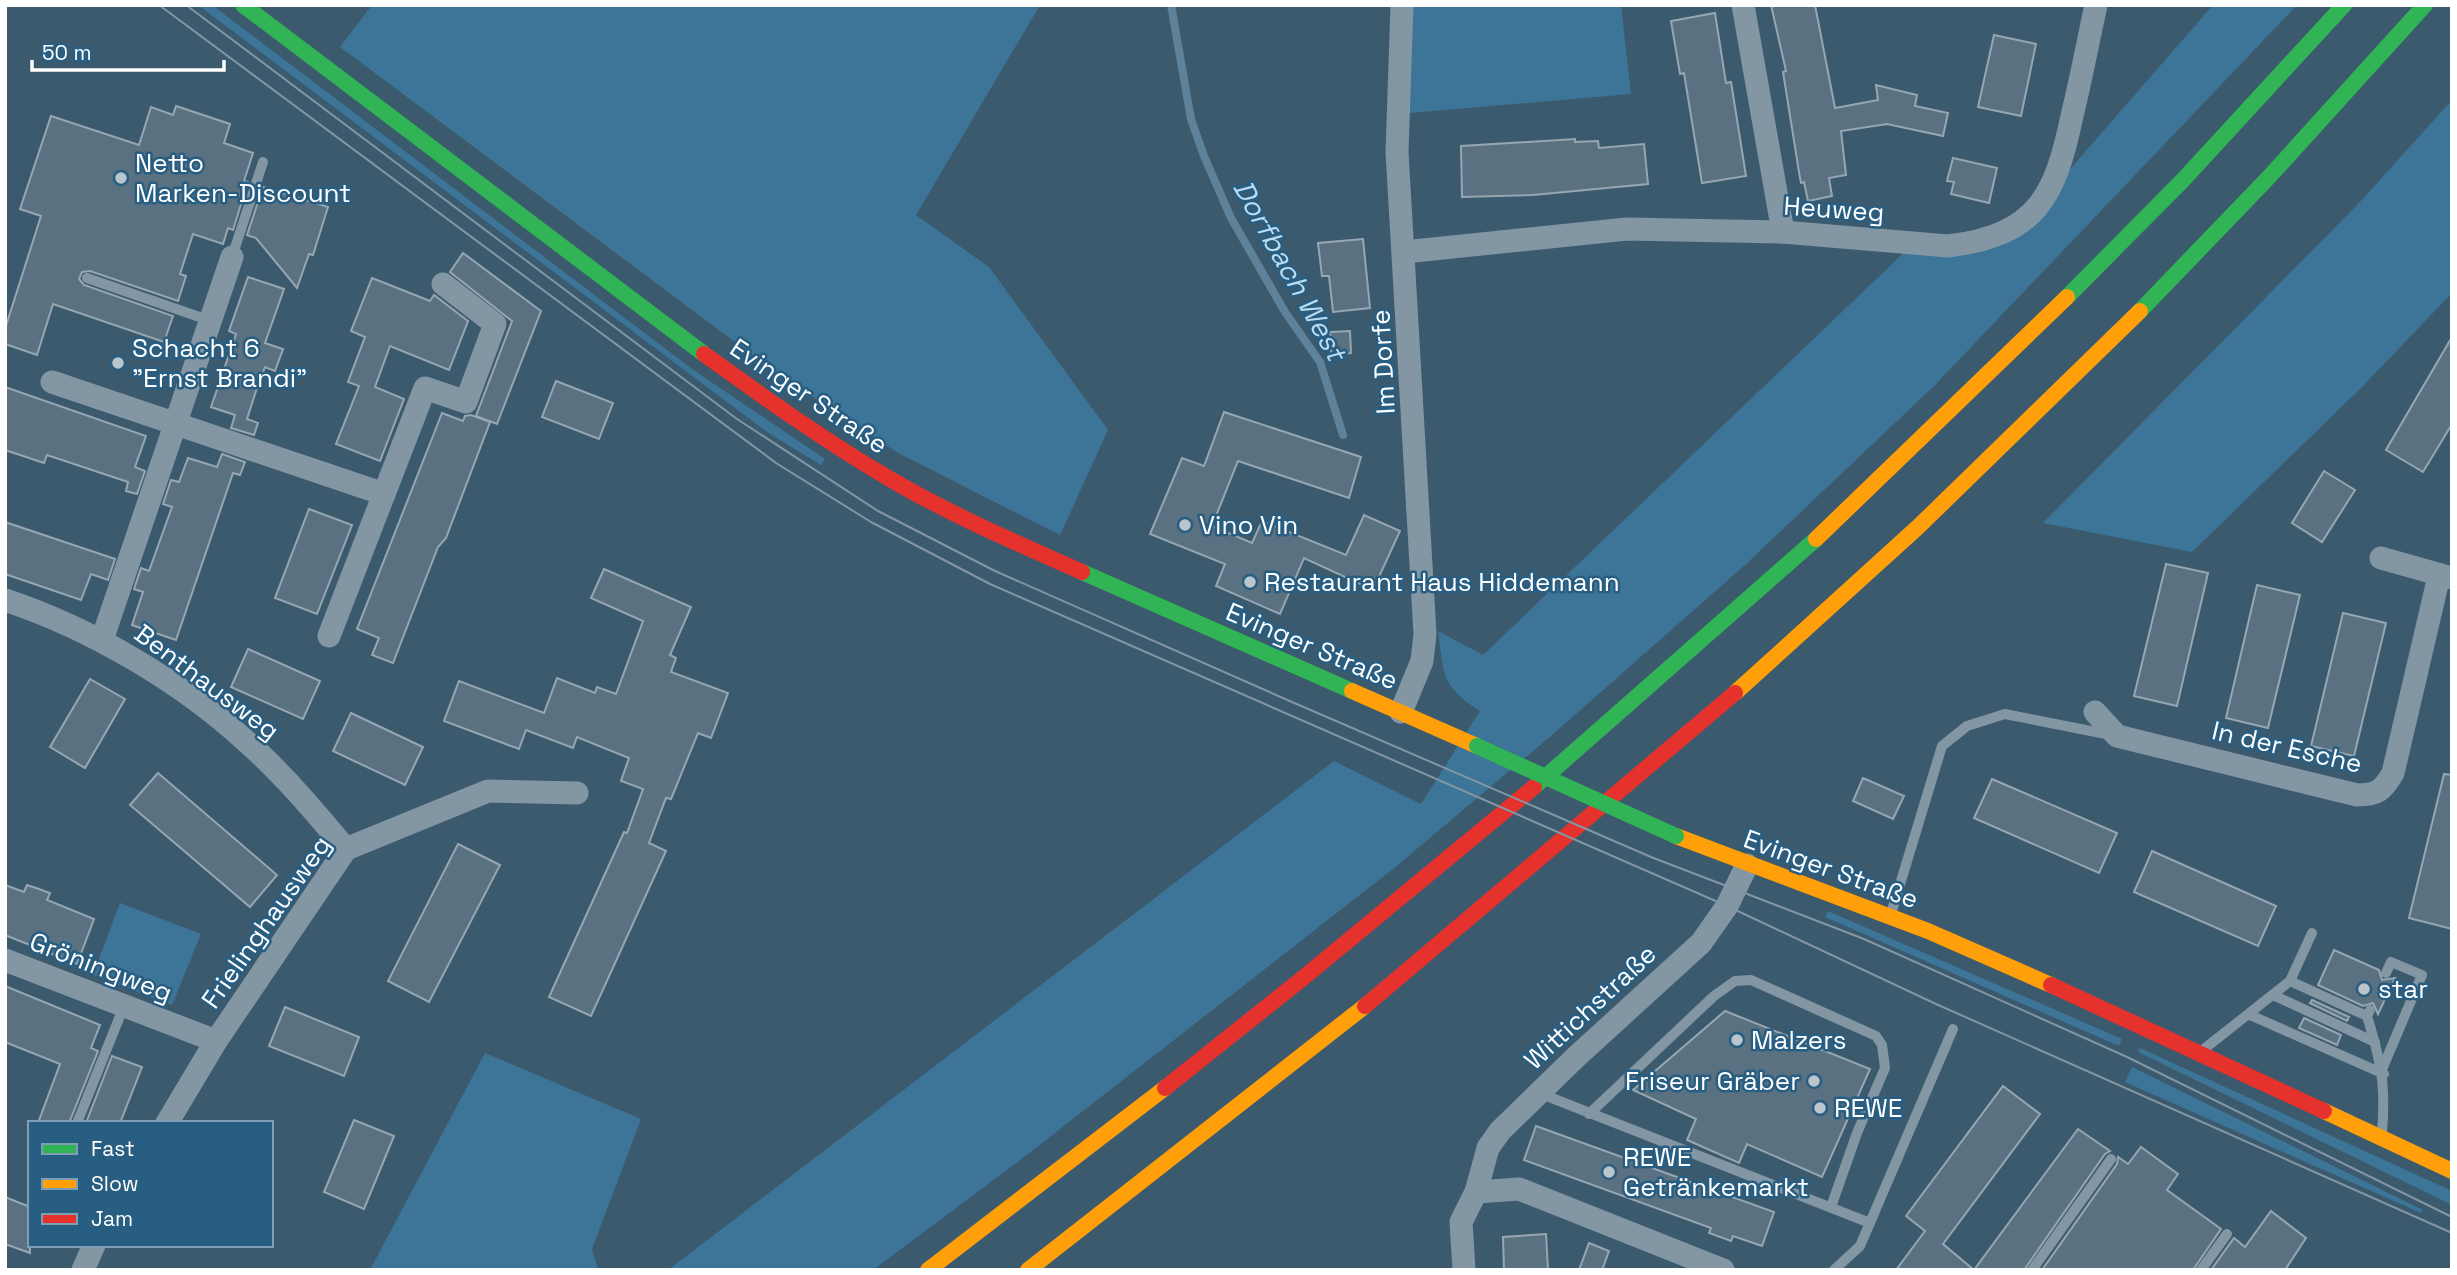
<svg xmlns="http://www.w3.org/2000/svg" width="2457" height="1275" viewBox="0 0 2457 1275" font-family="'Space Grotesk',sans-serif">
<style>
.green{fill:#3d7598}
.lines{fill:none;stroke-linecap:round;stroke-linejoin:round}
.stream{stroke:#5d8299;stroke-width:8}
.building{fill:#597181;stroke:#96a7b2;stroke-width:2}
.lane{stroke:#8296a4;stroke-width:10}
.street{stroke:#8296a4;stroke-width:23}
.fast{stroke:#30b455;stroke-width:16}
.slow{stroke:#ff9f0a;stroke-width:16}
.jam{stroke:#e5322d;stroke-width:16}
.tram{stroke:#8296a4;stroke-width:2}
.fast-bridge{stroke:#30b455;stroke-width:16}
.poi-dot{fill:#bbc5cc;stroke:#285e82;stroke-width:2.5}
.labels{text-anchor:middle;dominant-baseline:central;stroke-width:5;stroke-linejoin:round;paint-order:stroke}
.poi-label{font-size:26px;fill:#fff;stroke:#285e82;text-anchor:start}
.street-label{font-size:26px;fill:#fff;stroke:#285e82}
.water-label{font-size:28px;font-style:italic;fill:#bcdbee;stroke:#285e82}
</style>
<rect width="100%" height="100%" fill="#3c5a6e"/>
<g class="green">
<polygon points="198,5 212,5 692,369 825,459 821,465 767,432"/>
<polygon points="372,5 1040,5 916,215 989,267 1108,430 1060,535 898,453 775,372 340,47"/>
<polygon points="1402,5 1621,5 1631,94 1398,114"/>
<path d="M2213,5h84l-362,380 -190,180 -193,170 -159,134 -365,285 -155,116h-205l666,-509 87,43 59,-93c-39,-25 -36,-36 -42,-80l45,24 431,-412h58l79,-52z"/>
<polygon points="2452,100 2452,293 2362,387 2192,552 2043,523 2359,203"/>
<polygon points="120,903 201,934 172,1005 93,975"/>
<polygon points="1828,911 2122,1039 2119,1046 1825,917"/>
<polygon points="2140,1048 2452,1191 2452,1205 2138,1052"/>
<polygon points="485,1053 641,1119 592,1249 598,1270 370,1270"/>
<polygon points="2132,1067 2423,1210 2421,1213 2125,1082"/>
</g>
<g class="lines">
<polyline class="stream" points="1171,5 1191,119 1204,156 1231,218 1285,312 1320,362 1343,435"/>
</g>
<g class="building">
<polygon points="1771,5 1815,5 1835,108 1878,100 1876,85 1917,95 1915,106 1948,113 1943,136 1887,124 1841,131 1846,175 1829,178 1832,196 1808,201 1804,182 1801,183 1799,172 1783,72 1786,71"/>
<polygon points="1715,13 1726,83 1731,82 1746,176 1702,183 1684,73 1680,74 1671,21"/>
<polygon points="1994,35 2036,44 2021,116 1978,107"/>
<polygon points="176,106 230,124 224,143 253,153 244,181 248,182 233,230 228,228 223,244 193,234 180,274 186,276 178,301 90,271 82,272 79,279 84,285 173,316 164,342 53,304 37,355 5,344 5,329 41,216 20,209 51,116 139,145 151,107 173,115"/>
<polygon points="1575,139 1575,142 1598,141 1599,148 1644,144 1648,184 1533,195 1462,197 1461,146"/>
<polygon points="1953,158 1997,168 1989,203 1951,194 1954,182 1947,181"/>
<polygon points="263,187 328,207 313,255 309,254 297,288 256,238 247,235"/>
<polygon points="1363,239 1370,308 1333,312 1329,276 1322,276 1318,243"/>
<polygon points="463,253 541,311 497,424 476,416 512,321 450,272"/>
<polygon points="248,277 284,289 265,343 283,349 275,371 265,367 256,391 247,419 258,423 254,435 231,428 235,415 211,407 236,334 229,331"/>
<polygon points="372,278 430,301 434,295 468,321 449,370 390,346 375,387 404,399 380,461 336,444 359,386 348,382 365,337 351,331"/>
<polygon points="1350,331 1351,353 1331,355 1330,332"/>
<polygon points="2452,337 2452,424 2423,472 2386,450"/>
<polygon points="556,381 613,403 599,439 542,417"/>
<polygon points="5,387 146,436 135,467 145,471 137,494 126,491 128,482 47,455 44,463 5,450"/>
<polygon points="1224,412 1361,457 1349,498 1238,461 1212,526 1252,543 1262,521 1346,555 1364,515 1400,531 1373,590 1304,558 1280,614 1216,586 1225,564 1150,534 1182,458 1204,466"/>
<polygon points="442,413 463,421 465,416 471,415 490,422 446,538 438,547 393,663 372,655 379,638 357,629"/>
<polygon points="222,454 245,462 240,475 233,473 176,640 132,625 143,592 134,589 141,568 149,571 172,507 163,504 171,480 179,482 188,458 217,467"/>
<polygon points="2324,471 2355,490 2322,542 2292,523"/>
<polygon points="309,509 352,525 317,614 275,598"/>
<polygon points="5,522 115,559 108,580 91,574 81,600 5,574"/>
<polygon points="2166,564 2208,573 2177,706 2134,696"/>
<polygon points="604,569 691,607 670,655 676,658 671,672 728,693 711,738 698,733 671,799 666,798 649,843 666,851 591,1016 549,997 624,832 627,833 643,789 621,781 629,758 577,737 573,748 526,730 519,749 444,721 459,681 544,713 557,678 595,693 597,687 616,694 643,621 591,598"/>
<polygon points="2257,585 2300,595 2268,728 2226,718"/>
<polygon points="2343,613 2386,623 2354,756 2311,746"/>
<polygon points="248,649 320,681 303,719 231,687"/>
<polygon points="90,679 125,699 85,768 50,747"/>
<polygon points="351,713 423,747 405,785 333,751"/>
<polygon points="158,773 277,875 250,907 130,805"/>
<polygon points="2444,774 2452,775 2452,929 2409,918"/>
<polygon points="1863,778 1904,796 1893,819 1853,801"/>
<polygon points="1992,779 2117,833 2099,873 1974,818"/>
<polygon points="458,844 500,865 429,1002 388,981"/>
<polygon points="2152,851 2276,906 2258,946 2134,892"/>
<polygon points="5,885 24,892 27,885 39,889 50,893 47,900 94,919 77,964 5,935"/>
<polygon points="2334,950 2379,970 2382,980 2395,978 2378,1014 2373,1003 2363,1006 2318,985"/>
<polygon points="5,986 100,1025 91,1048 98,1051 69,1123 38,1123 60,1064 5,1042"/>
<polygon points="2312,1000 2349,1017 2347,1021 2310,1003"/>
<polygon points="285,1007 359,1037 344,1076 269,1046"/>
<polygon points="1725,1011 1870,1069 1822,1177 1747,1144 1739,1163 1687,1140 1696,1119 1633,1090"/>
<polygon points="2304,1018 2341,1035 2337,1045 2299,1028"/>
<polygon points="112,1056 142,1067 120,1123 86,1123"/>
<polygon points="2003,1086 2040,1114 1943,1244 1974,1270 1896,1270 1925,1231 1906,1216"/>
<polygon points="354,1120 394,1136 364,1209 324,1192"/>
<polygon points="1536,1126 1774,1212 1762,1246 1733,1236 1731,1241 1709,1233 1711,1228 1524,1160"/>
<polygon points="2078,1129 2110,1151 2105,1154 2024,1270 1974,1270"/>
<polygon points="2141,1147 2178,1174 2167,1190 2221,1229 2193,1270 2042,1270 2117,1164 2118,1157 2128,1164"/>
<polygon points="5,1197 30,1207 30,1253 5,1244"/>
<polygon points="2271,1211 2306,1238 2285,1270 2211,1270 2234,1238 2245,1247"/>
<polygon points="1546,1234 1548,1270 1504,1270 1503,1237"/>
<polygon points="1589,1243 1609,1251 1602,1270 1579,1270"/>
</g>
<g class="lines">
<g class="lane">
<polyline points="232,257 263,162"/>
<polyline points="87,278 211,321"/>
<polyline points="1891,914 1942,746 1967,726 2005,714 2111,735"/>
<polyline points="2290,981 2367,1016"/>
<polyline points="2275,996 2375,1042"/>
<path d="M2370,1010l-3,6c14,46 19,68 15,117"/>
<polyline points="2250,1015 2384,1074"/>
<polyline points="2204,1049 2290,981 2312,933"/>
<polyline points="2383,1067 2422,975 2391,962 2386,973"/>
<polyline points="1539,1093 1870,1223"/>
<polyline points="1589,1114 1714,996 1735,981 1751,980 1876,1036 1882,1045 1885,1068 1857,1133 1831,1207"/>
<polyline points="77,1123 124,1006"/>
<polyline points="1834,1270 1860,1246 1953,1029"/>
<polyline points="2032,1270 2111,1159"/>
<polyline points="2201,1270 2227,1234"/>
</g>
<g class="street">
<polyline points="1743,5 1783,232"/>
<path d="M1404,252l223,-23 156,3 165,14c89,-11 107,-49 124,-130 9,-37 16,-74 24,-111"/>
<polyline points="52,382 384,494 329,636"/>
<polyline points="384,494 425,388 466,402 495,324 443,284"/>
<polyline points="2381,558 2452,578"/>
<path d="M5,600c85,28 177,82 243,143 36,32 67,69 98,106"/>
<polyline points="102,640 232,257"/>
<polyline points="1401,712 1422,661 1425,634 1397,152 1402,5"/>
<path d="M2095,712l22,24 240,59c21,0 26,-5 36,-22l46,-197"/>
<polyline points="5,960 216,1041"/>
<polyline points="167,1123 216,1041 346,849 488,791 577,793"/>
<polyline points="1476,1192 1519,1189 1723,1270"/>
<polyline points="83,1270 94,1245"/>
<polyline points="1464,1270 1461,1222 1476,1192 1488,1148 1500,1131 1576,1057 1701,943 1727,906 1747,865"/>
</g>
<g class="fast">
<polyline points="243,5 704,354"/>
<polyline points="2067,297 2183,180 2344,5"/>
<polyline points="2140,311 2269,177 2425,5"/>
<polyline points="1082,572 1352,691"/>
<polyline points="1534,787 1816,539"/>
</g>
<g class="slow">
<polyline points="1816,539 2067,297"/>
<polyline points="1352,691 1477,746"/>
<polyline points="1735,693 1918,527 2140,311"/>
<polyline points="1676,836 1928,931 2051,985"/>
<polyline points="2324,1111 2452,1171"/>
<polyline points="928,1270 1165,1088"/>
<polyline points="1028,1270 1365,1006"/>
</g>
<g class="jam">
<path d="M704,354c61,44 121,87 186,125 61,36 127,64 192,93"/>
<polyline points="2051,985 2324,1111"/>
<polyline points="1365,1006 1735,693"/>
<polyline points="1165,1088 1303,978 1534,787"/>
</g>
<g class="tram">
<polyline points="159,5 776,463 871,522 990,584 1727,906 1936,1004 2452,1233"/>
<polyline points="186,5 737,419 878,511 995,571 1292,702 1651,857 1864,939 2127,1057 2452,1217"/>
</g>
<polyline class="fast-bridge" points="1477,746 1676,836"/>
</g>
<g class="poi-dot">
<circle cx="121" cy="178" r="7"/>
<circle cx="118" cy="363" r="7"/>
<circle cx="1185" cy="525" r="7"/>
<circle cx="1250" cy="582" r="7"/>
<circle cx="2364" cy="989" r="7"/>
<circle cx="1737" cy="1040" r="7"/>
<circle cx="1814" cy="1081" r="7"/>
<circle cx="1820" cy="1108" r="7"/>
<circle cx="1609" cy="1172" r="7"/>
</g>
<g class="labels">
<g class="poi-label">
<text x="135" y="163">Netto<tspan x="135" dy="30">Marken-Discount</tspan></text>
<text x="132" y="348">Schacht 6<tspan x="132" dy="30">"Ernst Brandi"</tspan></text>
<text x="1199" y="525">Vino Vin</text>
<text x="1264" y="582">Restaurant Haus Hiddemann</text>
<text x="2378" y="989">star</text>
<text x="1751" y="1040">Malzers</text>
<text x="1800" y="1081" text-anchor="end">Friseur Gräber</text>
<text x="1834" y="1108">REWE</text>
<text x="1623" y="1157">REWE<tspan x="1623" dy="30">Getränkemarkt</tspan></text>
</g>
<g class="street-label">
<text transform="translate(1834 209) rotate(4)">Heuweg</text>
<text transform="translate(1383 362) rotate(-93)">Im Dorfe</text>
<text transform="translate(809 396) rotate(34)">Evinger Straße</text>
<text transform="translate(1312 646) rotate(23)">Evinger Straße</text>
<text transform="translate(207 682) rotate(37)">Benthausweg</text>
<text transform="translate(2287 747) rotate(13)">In der Esche</text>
<text transform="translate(1831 869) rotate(20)">Evinger Straße</text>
<text transform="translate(266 922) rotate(-55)">Frielinghausweg</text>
<text transform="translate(101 967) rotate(21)">Gröningweg</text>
<text transform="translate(1590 1007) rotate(-43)">Wittichstraße</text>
</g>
<g class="water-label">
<text transform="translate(1290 270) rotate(61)">Dorfbach West</text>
</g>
</g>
<rect width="2457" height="1275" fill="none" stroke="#ffffff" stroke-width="14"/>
<rect x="28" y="1121" width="245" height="126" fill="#285e82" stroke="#7e9eb4" stroke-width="2"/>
<rect x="42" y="1144" width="35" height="10" fill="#30b455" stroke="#7e9eb4" stroke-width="2"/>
<text x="91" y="1156" font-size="21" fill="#ffffff">Fast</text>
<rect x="42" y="1179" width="35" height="10" fill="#ff9f0a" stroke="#7e9eb4" stroke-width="2"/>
<text x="91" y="1191" font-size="21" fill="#ffffff">Slow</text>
<rect x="42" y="1214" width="35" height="10" fill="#e5322d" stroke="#7e9eb4" stroke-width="2"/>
<text x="91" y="1226" font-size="21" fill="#ffffff">Jam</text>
<path d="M32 60v10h192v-10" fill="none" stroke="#ffffff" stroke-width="3.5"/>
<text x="42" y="60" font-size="21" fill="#ffffff" stroke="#285e82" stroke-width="5" paint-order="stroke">50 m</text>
</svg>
